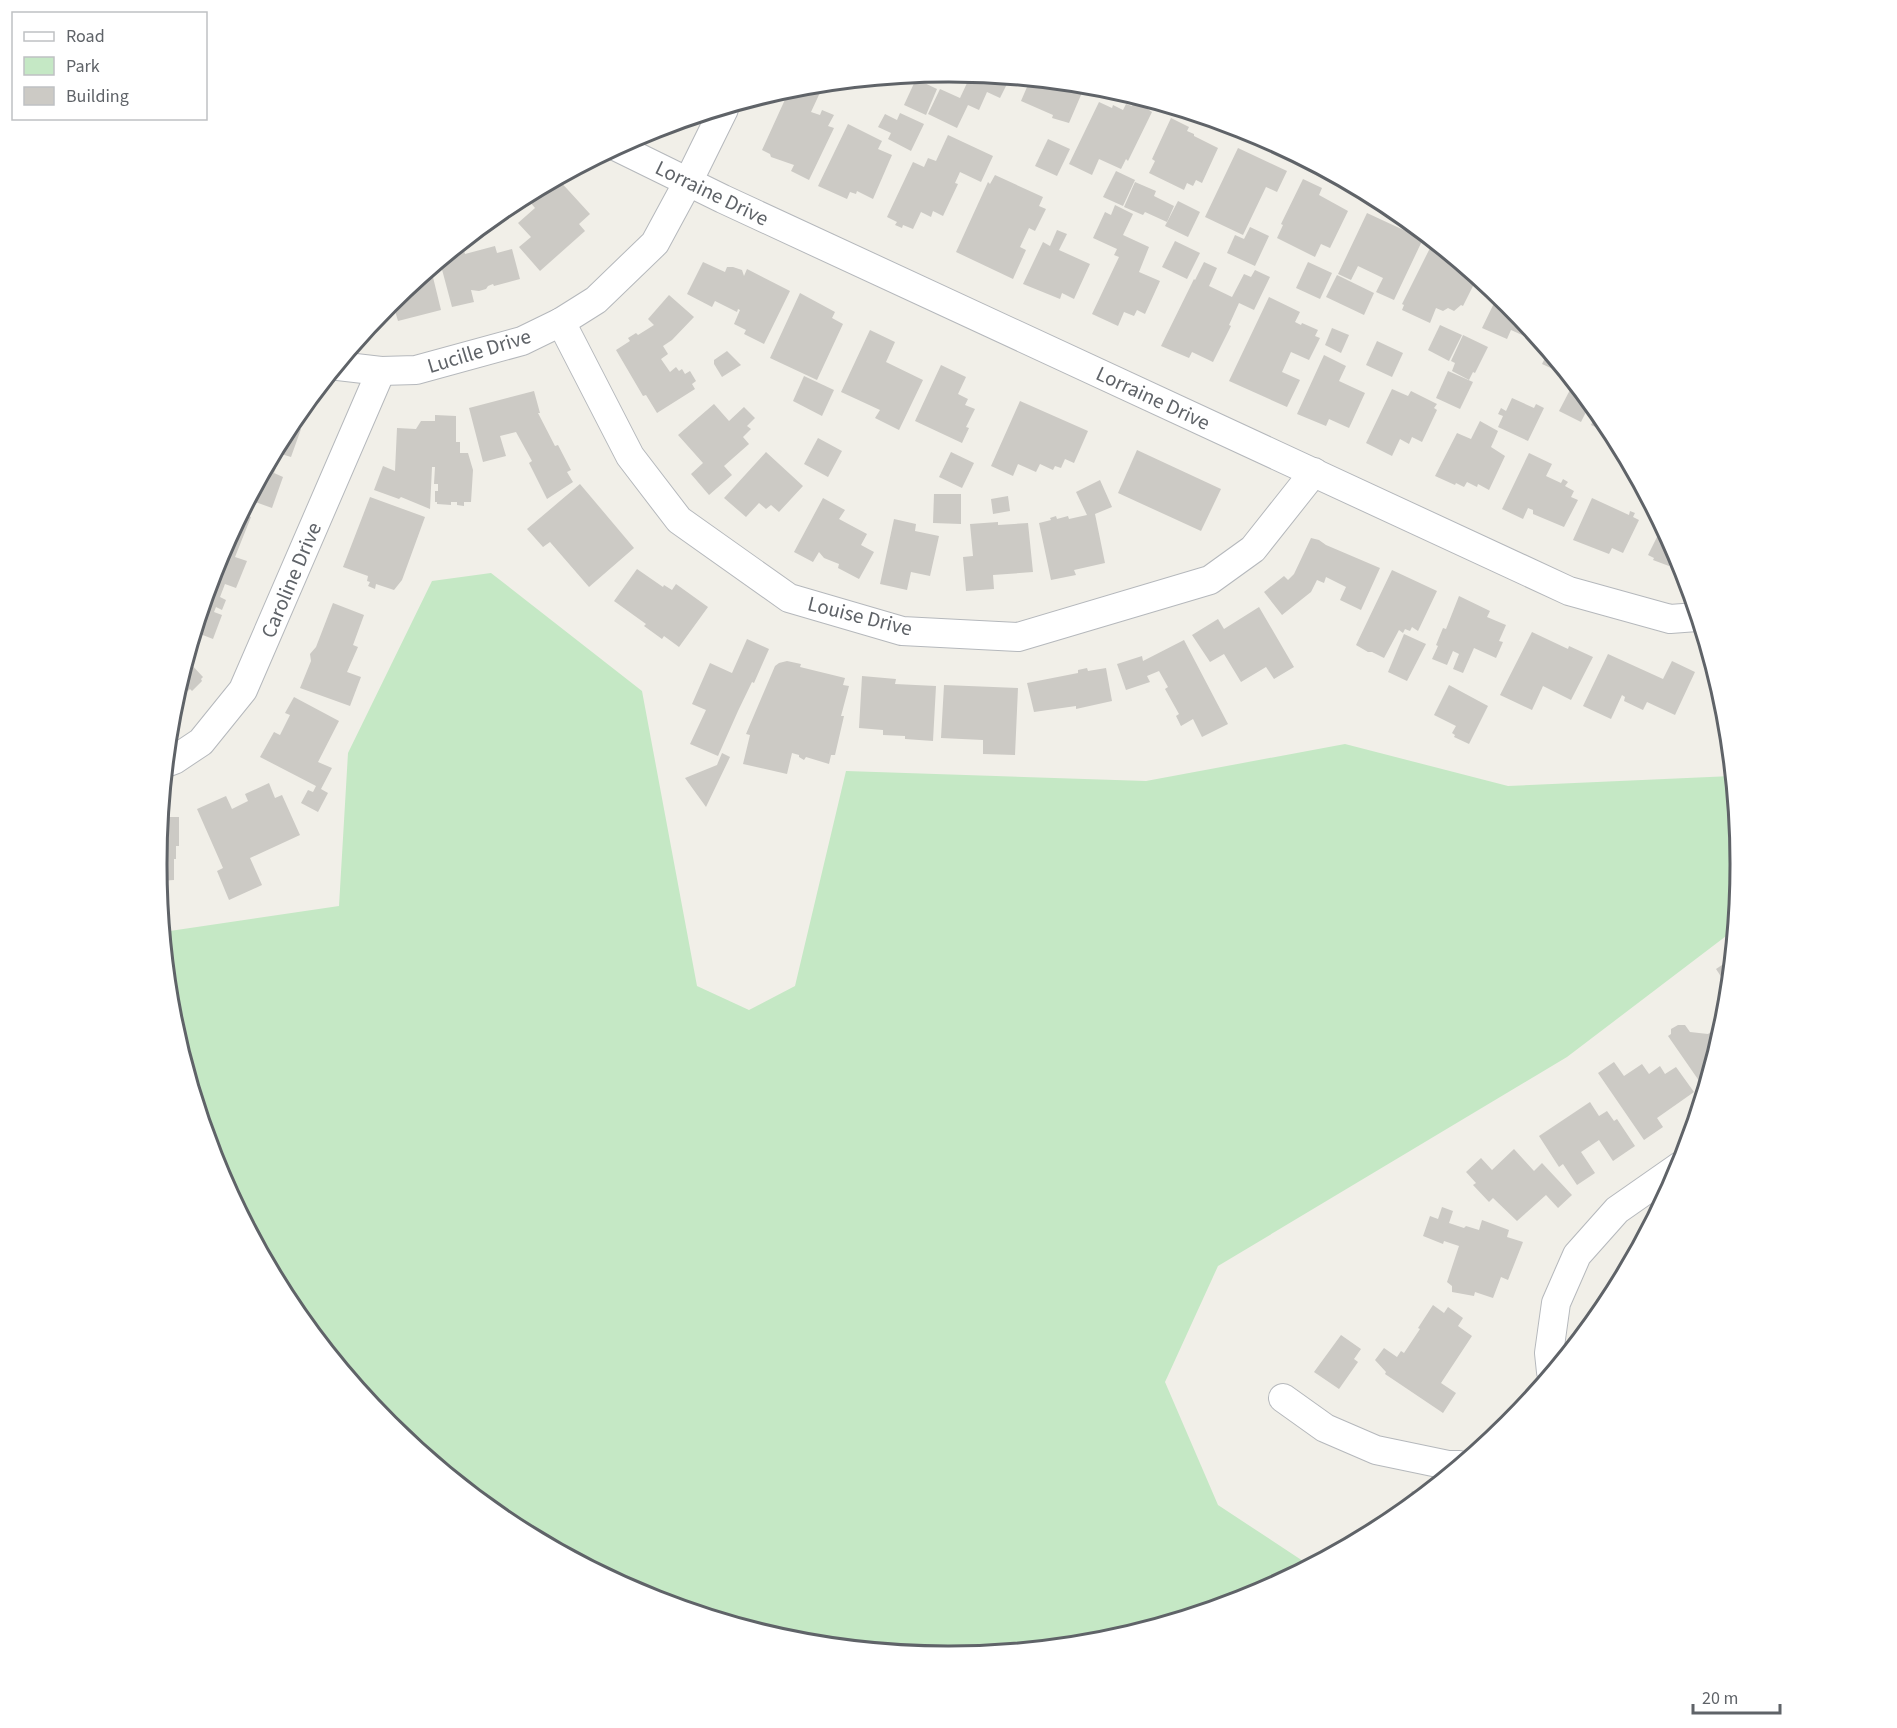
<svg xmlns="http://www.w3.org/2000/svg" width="1897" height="1728" viewBox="0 0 1897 1728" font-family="'Source Sans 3',sans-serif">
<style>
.green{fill:#c5e8c5}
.building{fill:#cccac5}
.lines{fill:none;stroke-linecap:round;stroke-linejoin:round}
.street-casing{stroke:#b5b8bc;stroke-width:30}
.street{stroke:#fff;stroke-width:28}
.labels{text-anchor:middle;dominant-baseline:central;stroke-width:4.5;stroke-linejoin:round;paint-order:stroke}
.street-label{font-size:21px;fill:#5f6368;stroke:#fff}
.rim{fill:none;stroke:#5f6368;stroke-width:3}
</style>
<rect width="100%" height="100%" fill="#f1efe8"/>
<polygon class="green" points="491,573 642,691 697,986 749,1010 795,986 846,771 1146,781 1345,744 1508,786 1732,776 1740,864 1734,930 1567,1057 1218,1266 1165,1382 1218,1505 1309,1565 1251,1596 1103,1641 948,1656 794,1641 645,1596 508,1522 388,1424 290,1304 217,1167 172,1018 163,932 339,906 348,753 432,581"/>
<g class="building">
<polygon points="963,73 1010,78 1000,98 987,92 979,110 968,105 957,128 928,114 940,89 960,98 967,83 960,80"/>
<polygon points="916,79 937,89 926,115 904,105"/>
<polygon points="1030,80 1077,85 1084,88 1069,123 1052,118 1053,115 1021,101"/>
<polygon points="824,84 811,112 820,115 822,110 834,115 828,126 834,128 809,180 791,171 794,165 771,157 770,154 762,150 788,93 785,92 786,90"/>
<polygon points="1099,102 1112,108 1113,105 1123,110 1126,104 1132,106 1133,104 1138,106 1140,104 1152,112 1128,161 1126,159 1121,169 1099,159 1092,175 1069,164"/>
<polygon points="900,113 924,124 911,151 888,139 891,133 878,127 885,114 897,120"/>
<polygon points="1171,118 1189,127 1187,131 1194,134 1194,136 1218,148 1202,183 1196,180 1193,186 1187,183 1184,190 1149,173 1155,161 1152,159"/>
<polygon points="848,124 882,141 878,149 892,155 873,199 857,191 856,194 850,192 847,199 818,186"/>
<polygon points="948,135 993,156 981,182 960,172 955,183 958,184 943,216 933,211 931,217 921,212 913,229 903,225 902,228 895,225 897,222 887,217 913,162 924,167 928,158 936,161"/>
<polygon points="1048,139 1070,149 1057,176 1035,166"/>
<polygon points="1238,148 1287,171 1277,192 1266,187 1243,235 1205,217"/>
<polygon points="1116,171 1135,180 1123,206 1103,197"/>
<polygon points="995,175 1043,197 1039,206 1046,209 1035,231 1029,228 1020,247 1026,250 1013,279 956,252 988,182 990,184"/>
<polygon points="558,179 590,214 579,224 585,231 540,271 519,247 531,237 518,223 535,208 530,202 528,206 518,202"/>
<polygon points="1303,179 1322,188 1319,195 1348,211 1330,248 1321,244 1315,257 1277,238 1283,225 1281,224"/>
<polygon points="1135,182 1156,191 1154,196 1174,206 1167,222 1145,212 1143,215 1124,207"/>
<polygon points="1178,201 1200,212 1188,237 1165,226"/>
<polygon points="1115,205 1133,214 1123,235 1149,247 1139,272 1160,281 1145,314 1137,310 1134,316 1124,312 1118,326 1092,314 1119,257 1114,255 1117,249 1093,238 1105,212 1111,215"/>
<polygon points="1367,213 1423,239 1394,300 1376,292 1383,278 1358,266 1351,280 1338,274"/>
<polygon points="1250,227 1269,236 1255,266 1227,253 1235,235 1244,239"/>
<polygon points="1057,230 1067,234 1059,250 1090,264 1074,299 1062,293 1060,299 1023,284 1043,242 1050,246"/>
<polygon points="1175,241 1200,253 1187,279 1162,267"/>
<polygon points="1433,242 1477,278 1463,306 1461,305 1454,311 1448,308 1443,311 1436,308 1430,323 1402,310 1404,305 1402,304"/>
<polygon points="462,244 465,254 495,246 497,253 512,249 520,279 494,286 493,284 488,286 486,289 479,291 471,290 474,302 452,307 440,262"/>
<polygon points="703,262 725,272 727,267 733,267 742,270 744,276 747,269 790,291 764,344 744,334 746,330 734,324 740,310 738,309 737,312 715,301 712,307 687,294"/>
<polygon points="1204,262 1217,268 1209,286 1232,297 1244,274 1251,277 1255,270 1270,277 1254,310 1239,303 1229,325 1231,326 1213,362 1192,352 1189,358 1161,346 1194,279 1195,280"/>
<polygon points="1308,262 1332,273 1320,299 1296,288"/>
<polygon points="431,269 441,310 398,321 395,311 379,315 389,304"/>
<polygon points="1337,275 1374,293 1364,315 1326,297"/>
<polygon points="800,293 835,312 832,318 843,324 817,380 770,358"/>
<polygon points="669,295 694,317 672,340 663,346 668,354 661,359 670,372 676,367 679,371 682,369 685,374 690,371 696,381 692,384 695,389 657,413 646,395 643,396 616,350 630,341 628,338 636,333 638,335 654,325 648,319"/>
<polygon points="1498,295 1509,304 1535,336 1533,340 1511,330 1507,339 1482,328"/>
<polygon points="1269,297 1300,312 1295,322 1301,325 1302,323 1318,330 1315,336 1320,338 1309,360 1291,352 1282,372 1300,380 1287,407 1229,381"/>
<polygon points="1440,325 1462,335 1449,361 1428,350"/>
<polygon points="1332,328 1349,335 1341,353 1325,345"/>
<polygon points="870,330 895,342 886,362 923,380 899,430 875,418 880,410 841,392"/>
<polygon points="1463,335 1488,347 1475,373 1473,372 1469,380 1452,371 1455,363 1451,361"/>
<polygon points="1377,341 1403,353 1392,377 1366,365"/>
<polygon points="727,351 741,365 722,377 714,364 714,360"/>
<polygon points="1548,352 1565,372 1564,374 1542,364"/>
<polygon points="1324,355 1346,366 1339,381 1365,393 1349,428 1329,419 1326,426 1297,414"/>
<polygon points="941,365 966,377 958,394 968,399 965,405 975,409 966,427 969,428 962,443 915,421"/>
<polygon points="1448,371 1473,382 1460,409 1436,398"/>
<polygon points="804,376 834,390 822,416 793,401"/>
<polygon points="1572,386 1578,389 1590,404 1581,422 1559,411"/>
<polygon points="1392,389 1408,396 1411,391 1437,404 1434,408 1437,410 1422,442 1412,437 1409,444 1400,439 1392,456 1366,443"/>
<polygon points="534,391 540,413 538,413 555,446 558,445 571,470 567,472 573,482 547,499 529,463 532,461 516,432 500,436 506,456 483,462 469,408"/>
<polygon points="1512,398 1534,408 1536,404 1544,408 1528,441 1498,427 1503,416 1498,414 1501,408 1506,411"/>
<polygon points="1020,401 1088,431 1074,463 1065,459 1061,468 1055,466 1053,470 1040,464 1036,472 1018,464 1013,476 991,466"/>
<polygon points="714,404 729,421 744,407 755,418 747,426 751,429 743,437 749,444 724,466 732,475 709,495 691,474 703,463 678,435"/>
<polygon points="1597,412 1607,424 1613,435 1591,425"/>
<polygon points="435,415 456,416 456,442 460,442 460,453 468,453 473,470 471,502 464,502 464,506 457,505 457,502 451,502 451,505 437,504 437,502 435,502 435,491 438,491 438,484 434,484 435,467 432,467 430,509 401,497 399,499 374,490 383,466 395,471 397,428 416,429 421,421 435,421"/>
<polygon points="1480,421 1498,431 1491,447 1505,456 1489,490 1478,484 1477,487 1467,482 1464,487 1456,483 1455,485 1435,476 1457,433 1471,439"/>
<polygon points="289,425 301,429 291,457 281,454 274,473 283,477 272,508 250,500"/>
<polygon points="818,438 842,451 828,477 804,464"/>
<polygon points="1137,450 1221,489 1201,531 1118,493"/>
<polygon points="766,452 803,486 779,512 771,505 766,509 759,503 746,517 724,498"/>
<polygon points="951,452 974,463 962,488 939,477"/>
<polygon points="1529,453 1552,464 1546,476 1561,483 1563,479 1568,482 1565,486 1574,491 1571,497 1578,500 1564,527 1533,514 1533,510 1528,508 1523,519 1502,509"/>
<polygon points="1100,480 1112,507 1095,514 1105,563 1074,570 1076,575 1051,580 1039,523 1051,520 1050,518 1056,516 1057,519 1068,516 1069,519 1087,515 1076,492"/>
<polygon points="580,484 634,548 589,587 550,542 543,547 527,529"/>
<polygon points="934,494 961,494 961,524 933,523"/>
<polygon points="1008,496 1010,511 993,514 991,499"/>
<polygon points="370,497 425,517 402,580 394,590 376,584 375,589 368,586 370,582 367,581 368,576 343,567"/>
<polygon points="823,498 845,510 839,519 867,534 861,545 874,552 859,579 838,568 839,564 824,558 819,552 813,562 794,552"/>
<polygon points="1592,498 1629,515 1630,511 1635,513 1633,517 1639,520 1623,553 1612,548 1609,554 1573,540"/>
<polygon points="242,514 251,517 235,557 247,561 236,588 225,584 220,597 226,600 222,610 216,607 214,612 222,615 213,639 195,632 217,561"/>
<polygon points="894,519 916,524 915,531 939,536 930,576 911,572 907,590 880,584"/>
<polygon points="998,522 998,525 1028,523 1033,572 993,575 994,589 966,591 963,557 973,556 970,524"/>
<polygon points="1662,527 1676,552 1669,566 1653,560 1654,558 1648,555"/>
<polygon points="1311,538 1319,540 1326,545 1380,568 1361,610 1340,600 1346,587 1326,577 1324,583 1317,580 1311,592 1282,615 1264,592 1284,576 1288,580 1294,574"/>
<polygon points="637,569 663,587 664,585 672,590 676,584 708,607 679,647 664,636 662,639 644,626 646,624 614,601"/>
<polygon points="1392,570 1437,591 1418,631 1412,627 1410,631 1405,629 1403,633 1399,630 1384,658 1372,652 1368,652 1356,645"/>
<polygon points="1459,596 1490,611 1487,617 1506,625 1499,641 1503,642 1496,658 1474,648 1463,673 1453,669 1459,654 1453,651 1447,665 1432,659 1438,646 1436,645 1443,628 1446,629"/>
<polygon points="333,603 364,615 353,645 358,647 347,672 361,677 350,706 300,688 311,661 310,654 316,647"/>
<polygon points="1259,607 1294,667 1274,679 1266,667 1241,682 1224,654 1210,662 1192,635 1218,619 1224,629"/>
<polygon points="1532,632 1568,649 1569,646 1593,657 1571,700 1543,686 1532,710 1500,695"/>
<polygon points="1404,634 1426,644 1407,681 1388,672"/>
<polygon points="747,639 769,649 754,683 752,682 738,711 718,756 690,744 706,710 692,704 710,663 732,673"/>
<polygon points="1184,640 1228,724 1202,737 1193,719 1181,726 1176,716 1179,714 1165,689 1168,687 1159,671 1147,676 1150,682 1126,690 1117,664 1142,656 1143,661"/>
<polygon points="1608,654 1663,679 1672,661 1695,672 1675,715 1647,702 1643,710 1624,701 1625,697 1622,695 1611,719 1583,706"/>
<polygon points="187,660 203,677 201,679 202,681 192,691 190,689 173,704"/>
<polygon points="787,661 801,664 800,667 845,678 843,685 849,686 841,716 844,716 835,755 831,755 829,764 806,757 804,760 799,757 799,755 792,753 787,774 743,764 750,735 746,734 775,666 779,663"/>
<polygon points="1087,668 1088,671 1106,668 1112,701 1076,709 1076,706 1034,712 1027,683 1078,673 1078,670"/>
<polygon points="862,676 896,679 895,684 936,686 933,741 905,739 905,736 883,735 883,730 859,728"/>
<polygon points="944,685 1018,688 1015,755 983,754 983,740 941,738"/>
<polygon points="1449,685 1488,706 1469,744 1454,737 1455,735 1452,733 1456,726 1434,715"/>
<polygon points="294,697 339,721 318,762 332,768 321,789 328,793 318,812 301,803 308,790 313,792 316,786 260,757 274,732 280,735 290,715 285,713"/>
<polygon points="722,753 730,757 706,807 685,778 717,765"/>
<polygon points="269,783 275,798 282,795 300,835 250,858 262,885 229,900 217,871 223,868 197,809 226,796 232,809 248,801 245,794"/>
<polygon points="161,817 179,817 179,846 176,846 176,859 174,859 174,880 158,881 157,864"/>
<polygon points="1731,959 1730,973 1728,987 1716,969"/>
<polygon points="1724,1022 1717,1045 1704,1088 1668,1036 1671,1034 1671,1029 1678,1025 1685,1025 1690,1032 1708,1034"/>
<polygon points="1614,1062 1624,1076 1642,1064 1649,1074 1660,1066 1665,1074 1676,1067 1694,1092 1657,1118 1663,1127 1644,1140 1598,1073"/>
<polygon points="1590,1102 1599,1116 1607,1111 1614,1121 1617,1119 1635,1146 1613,1161 1599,1140 1581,1152 1595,1173 1577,1185 1563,1164 1559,1167 1539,1136"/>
<polygon points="1514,1149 1534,1171 1542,1163 1572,1195 1558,1208 1546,1195 1517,1221 1493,1198 1489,1202 1473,1185 1476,1183 1466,1172 1481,1158 1492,1170"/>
<polygon points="1442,1207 1453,1211 1449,1223 1464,1228 1466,1226 1479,1230 1482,1220 1509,1230 1507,1237 1523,1242 1508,1280 1501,1277 1493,1298 1475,1292 1474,1296 1452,1292 1452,1286 1447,1282 1459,1246 1444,1241 1443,1244 1423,1236 1430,1216 1438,1219"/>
<polygon points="1433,1305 1444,1313 1448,1307 1463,1318 1458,1326 1472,1336 1441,1383 1456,1393 1443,1413 1385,1374 1386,1372 1375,1360 1384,1348 1397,1357 1401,1351 1404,1353 1420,1329 1418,1328"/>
<polygon points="1341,1335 1361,1349 1354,1359 1358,1362 1339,1389 1314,1372"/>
<polygon points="1412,1491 1422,1495 1402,1511 1410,1496"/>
</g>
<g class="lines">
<g class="street-casing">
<g id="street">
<polyline points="617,147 723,199 1569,591 1670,619 1697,617"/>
<polyline points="561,322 630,456 679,520 789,598 902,631 1018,637 1210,580 1253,549 1314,472"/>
<polyline points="338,366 381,371 416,370 522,341 561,322 596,300 655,243 688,182 724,109"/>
<polyline points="166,763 174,760 201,742 243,690 381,371"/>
<polyline points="1551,1372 1549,1353 1556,1303 1577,1255 1617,1210 1680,1166"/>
<polyline points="1283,1398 1325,1428 1376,1450 1448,1465 1459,1465"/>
</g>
</g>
<use href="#street" class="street"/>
</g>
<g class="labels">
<g class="street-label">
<text transform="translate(712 193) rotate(26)">Lorraine Drive</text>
<text transform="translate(479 351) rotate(-17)">Lucille Drive</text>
<text transform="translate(1153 398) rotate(25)">Lorraine Drive</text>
<text transform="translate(291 580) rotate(-67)">Caroline Drive</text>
<text transform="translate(860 616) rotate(14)">Louise Drive</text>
</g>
</g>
<path d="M0 0H1897V1728H0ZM948 82H949A781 781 0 0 1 1730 863V865A781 781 0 0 1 949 1646H948A781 781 0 0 1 167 865V863A781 781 0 0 1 948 82Z" fill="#fff" fill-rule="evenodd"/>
<path class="rim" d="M948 82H949A781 781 0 0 1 1730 863V865A781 781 0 0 1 949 1646H948A781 781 0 0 1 167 865V863A781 781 0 0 1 948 82Z"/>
<rect x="12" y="12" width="195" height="108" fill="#ffffff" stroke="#bfc1c3" stroke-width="1.5"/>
<rect x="24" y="32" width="30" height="9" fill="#ffffff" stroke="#bfc1c3" stroke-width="1.5"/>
<text x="66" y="42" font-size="18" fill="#5f6368">Road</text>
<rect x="24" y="57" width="30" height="18" fill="#c5e8c5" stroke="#bfc1c3" stroke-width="1.5"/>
<text x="66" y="72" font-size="18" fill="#5f6368">Park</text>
<rect x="24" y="87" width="30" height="18" fill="#cccac5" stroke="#bfc1c3" stroke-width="1.5"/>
<text x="66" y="102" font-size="18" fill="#5f6368">Building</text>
<path d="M1693 1704v9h87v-9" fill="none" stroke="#5f6368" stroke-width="3"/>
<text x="1702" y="1704" font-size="18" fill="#5f6368" stroke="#ffffff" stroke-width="4.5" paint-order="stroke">20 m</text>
</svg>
